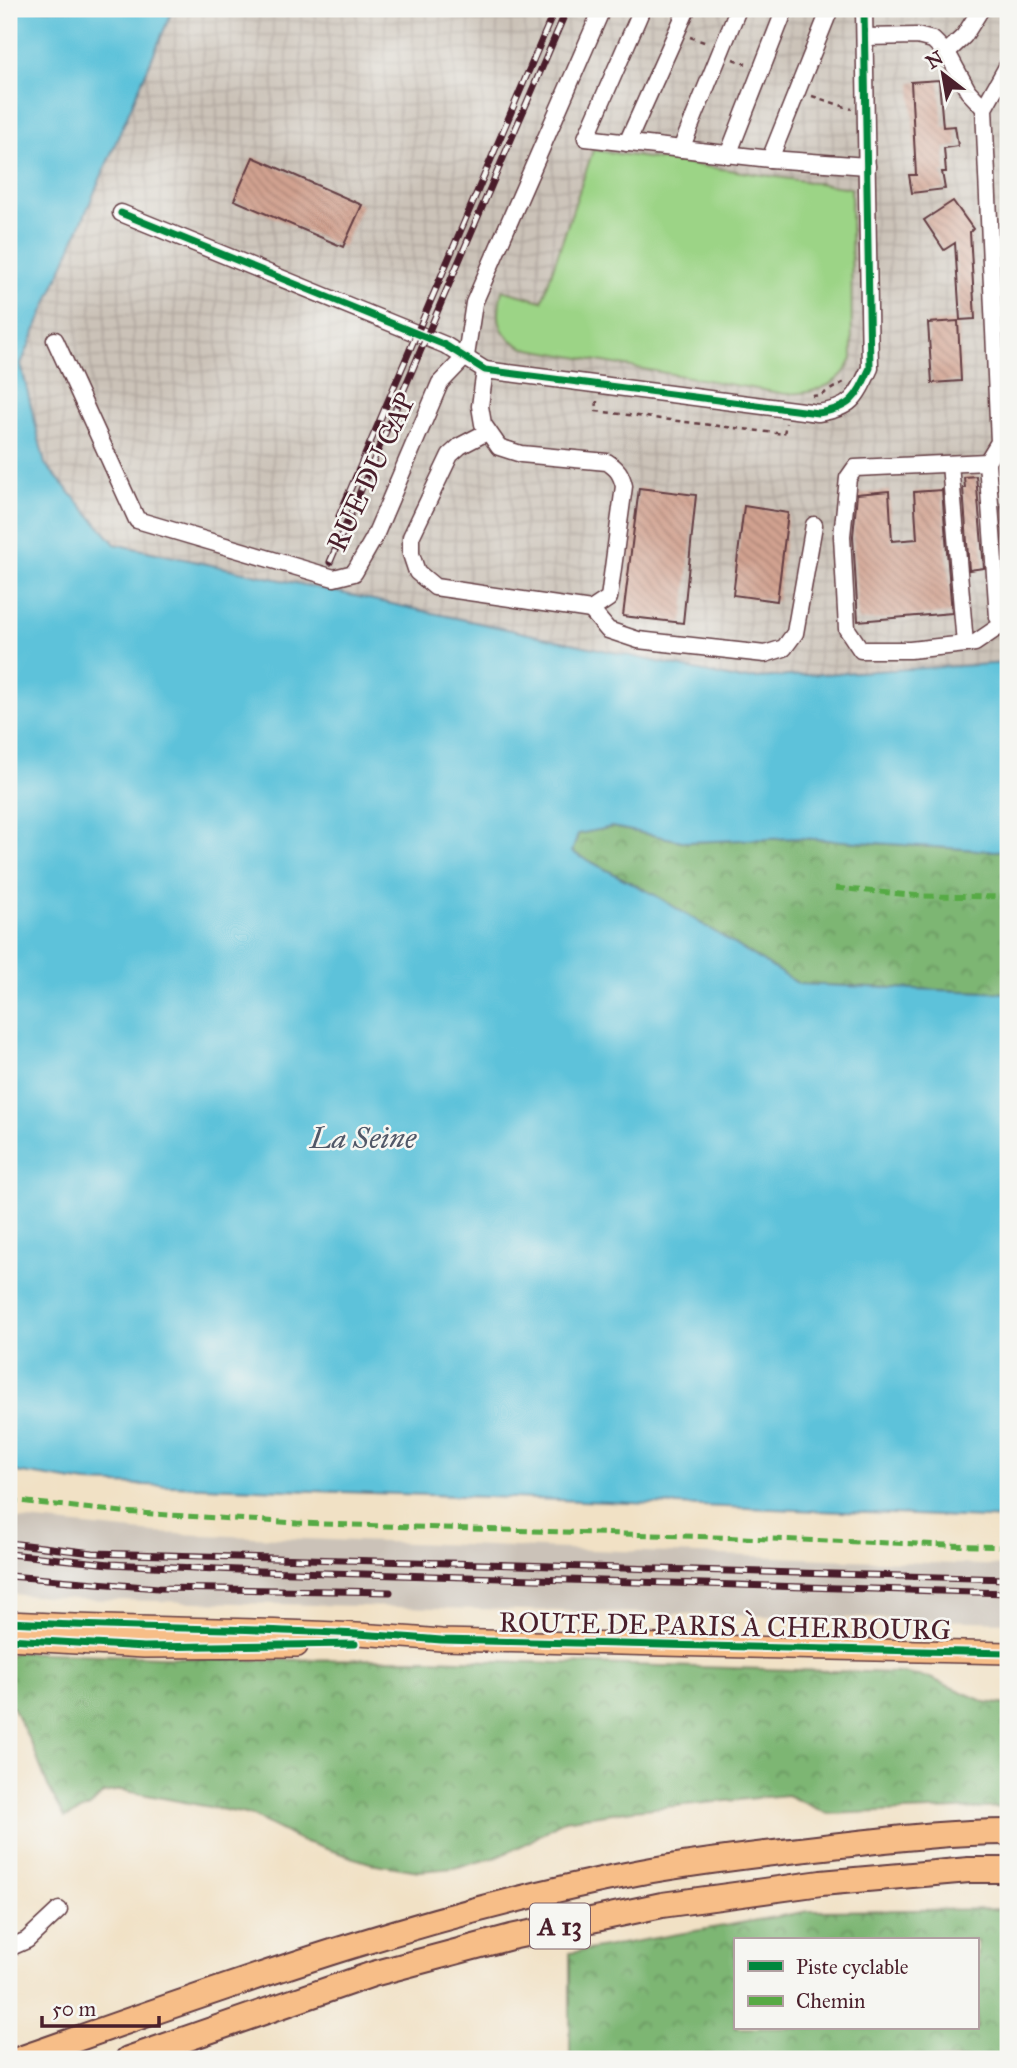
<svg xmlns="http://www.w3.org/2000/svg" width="1017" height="2068" viewBox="0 0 1017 2068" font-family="'IM FELL Great Primer',serif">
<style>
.industrial{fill:url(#industrial-grid)}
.railway{fill:#cbc2b8}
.green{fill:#9cd486;stroke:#737a58;stroke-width:2}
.forest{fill:url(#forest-crowns);stroke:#646a4f;stroke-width:2;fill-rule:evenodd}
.water{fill:#5dc2da;stroke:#547082;stroke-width:2}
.building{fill:url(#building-back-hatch)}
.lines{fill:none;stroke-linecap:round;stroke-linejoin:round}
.minor-casing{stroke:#633c42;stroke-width:19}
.major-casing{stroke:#633c42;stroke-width:24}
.highway-casing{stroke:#633c42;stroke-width:28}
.path{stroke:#633c42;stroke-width:2.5;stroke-dasharray:5 5;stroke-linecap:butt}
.minor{stroke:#fff;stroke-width:16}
.major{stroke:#f7be88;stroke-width:21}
.highway{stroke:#f7be88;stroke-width:24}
.rail-casing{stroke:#4a1f2b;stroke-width:7}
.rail{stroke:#f6f6f2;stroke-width:4.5;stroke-dasharray:13;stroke-linecap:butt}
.quiet{stroke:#57aa44;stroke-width:5;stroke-dasharray:10 5;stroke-linecap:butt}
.cycleway-casing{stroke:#f6f6f2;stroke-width:11}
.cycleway{stroke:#00873e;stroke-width:7}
.labels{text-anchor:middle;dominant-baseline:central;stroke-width:5;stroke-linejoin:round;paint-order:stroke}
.shield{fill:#f6f6f2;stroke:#7e6067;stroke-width:2}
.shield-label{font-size:26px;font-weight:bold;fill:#4a1f2b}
.street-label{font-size:28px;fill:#4a1f2b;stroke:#f6f6f2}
.water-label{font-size:30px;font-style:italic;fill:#515868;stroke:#f6f6f2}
</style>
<defs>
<pattern id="industrial-grid" width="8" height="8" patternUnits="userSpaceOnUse" patternTransform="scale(1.75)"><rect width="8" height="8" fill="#cbc2b8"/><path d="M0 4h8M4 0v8" fill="none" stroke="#b0a69e"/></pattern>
<pattern id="forest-crowns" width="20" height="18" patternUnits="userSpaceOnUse" patternTransform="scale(1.75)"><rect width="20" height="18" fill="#7db673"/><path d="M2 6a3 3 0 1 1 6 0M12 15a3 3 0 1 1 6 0" fill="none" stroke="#68935f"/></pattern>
<pattern id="building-back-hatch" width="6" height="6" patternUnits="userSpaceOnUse" patternTransform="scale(1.75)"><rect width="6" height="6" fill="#d1a290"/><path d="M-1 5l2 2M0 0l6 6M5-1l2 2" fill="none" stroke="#ac8376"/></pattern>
</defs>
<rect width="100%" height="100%" fill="#f6f6f2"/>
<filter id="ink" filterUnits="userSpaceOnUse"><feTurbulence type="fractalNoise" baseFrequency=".0143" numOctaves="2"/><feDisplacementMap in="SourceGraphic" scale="14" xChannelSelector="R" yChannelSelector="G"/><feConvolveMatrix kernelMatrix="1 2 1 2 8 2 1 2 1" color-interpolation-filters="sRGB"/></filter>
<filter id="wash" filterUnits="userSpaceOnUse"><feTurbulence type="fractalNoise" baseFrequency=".00686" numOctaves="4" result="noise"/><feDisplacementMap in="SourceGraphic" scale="28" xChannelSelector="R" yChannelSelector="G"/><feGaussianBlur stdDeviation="1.57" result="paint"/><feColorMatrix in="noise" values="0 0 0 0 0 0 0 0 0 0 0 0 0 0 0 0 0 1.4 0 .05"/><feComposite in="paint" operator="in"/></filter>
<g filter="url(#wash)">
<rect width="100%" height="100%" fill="#f1e1c5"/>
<polygon class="industrial" points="173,9 1008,9 1008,663 737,679 115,544 45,464 21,364"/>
<polygon class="railway" points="9,1518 154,1533 1008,1566 1008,1622 77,1599 9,1594"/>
<path class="green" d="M593,150l258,38 1,171c-11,27 -39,35 -67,35l-261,-46c-28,-14 -28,-30 -22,-58l40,11z"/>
<g class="forest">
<polygon points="612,827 687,842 798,838 994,851 1008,850 1008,993 799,984 655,895 572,852 578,834"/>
<polygon points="16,1652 246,1660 425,1659 899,1673 930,1678 985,1702 1008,1705 1008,1807 828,1814 787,1795 633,1810 564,1820 527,1843 497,1857 454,1868 419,1871 370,1863 302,1841 251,1815 121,1790 103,1793 90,1807 65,1818 48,1786 33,1748 13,1707 9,1707 9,1655"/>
<path d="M1008,1909v150h-438v-106l239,-42zM735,1940h242v88h-242z"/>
</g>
<polygon class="water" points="9,9 173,9 21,364 45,464 115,544 737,679 1008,663 1008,850 994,851 798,838 687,842 612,827 578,834 572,852 655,895 799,984 1008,993 1008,1519 487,1497 87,1483 9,1471"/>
<g id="blocks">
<g class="building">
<polygon points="939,80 943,127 955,126 958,146 944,148 946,172 942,172 945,189 912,193 909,175 916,175 911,82"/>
<polygon points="253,157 362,205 343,247 234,200"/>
<polygon points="953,201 973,229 970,232 975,319 960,320 955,243 944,250 924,220"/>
<polygon points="958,321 961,381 932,383 928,323"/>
<polygon points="976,476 984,568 969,570 963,488 965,488 964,477"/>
<polygon points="639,488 696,495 683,623 623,616"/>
<polygon points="942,490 952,613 858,621 853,536 857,494 889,491 892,541 917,539 914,492"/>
<polygon points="1001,505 1008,514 1008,566 1005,566"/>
<polygon points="744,506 788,513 777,601 733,595"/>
</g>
</g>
</g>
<g filter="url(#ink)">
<use href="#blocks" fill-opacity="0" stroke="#633c42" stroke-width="2"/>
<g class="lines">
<g class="minor-casing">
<g id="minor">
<polyline points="642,9 586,138 770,159 867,166"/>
<polyline points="865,37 917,36 933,40 949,56 968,91 984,108"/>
<polyline points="946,53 964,36 981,9"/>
<polyline points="1008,65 984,108 999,442 987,462 998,617 1008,631"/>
<polyline points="627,143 687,9"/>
<polyline points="681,149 738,9"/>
<polyline points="728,155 785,9"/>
<polyline points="770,159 830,9"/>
<path d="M121,213l324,132 40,25 333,43c34,-5 38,-15 52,-45l-6,-359"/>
<polyline points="55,340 137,520 334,578 354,573 374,538 440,383 466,356 474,303 602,9"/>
<path d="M485,370l-5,36 3,18 16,23 22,7 86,8c11,7 14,12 17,24l-15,112 -18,12 -156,-23 -18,-15 -6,-18v-17l39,-82 10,-9 27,-14"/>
<polyline points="987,462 855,468 848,478 842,536 847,629 861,650 910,650 975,643 1003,624"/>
<polyline points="950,464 965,644"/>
<polyline points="591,610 608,630 638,640 765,654 784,648 795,633 814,525"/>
<polyline points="9,1948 27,1940 59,1910"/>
</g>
</g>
<g class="major-casing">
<g id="major">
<path d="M9,1622c144,8 289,5 432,18l567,13"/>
<polyline points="9,1639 144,1647 297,1646"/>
</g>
</g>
<g class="highway-casing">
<g id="highway">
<path d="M20,2059c204,-72 408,-147 621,-187 60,-11 122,-18 183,-25 62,-7 122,-15 184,-15"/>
<polyline points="128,2059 373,1974 511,1937 662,1905 821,1883 969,1870 1008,1870"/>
</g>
</g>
<g class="path">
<polyline points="690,37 707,43"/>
<polyline points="733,59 746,64"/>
<polyline points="812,96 852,109"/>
<polyline points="812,396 821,395 844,382"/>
<polyline points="597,401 596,411 784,434 786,423"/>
</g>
<use href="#minor" class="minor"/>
<use href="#major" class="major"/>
<use href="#highway" class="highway"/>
<g class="rail-casing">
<g id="rail">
<polyline points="339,516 555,9"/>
<polyline points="330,562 567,9"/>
<polyline points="9,1543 93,1553 1008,1579"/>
<polyline points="9,1554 110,1564 259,1571 1008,1593"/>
<polyline points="9,1576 158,1588 390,1592"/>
</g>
</g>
<use href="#rail" class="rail"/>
<g class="quiet">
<polyline points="835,888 922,896 1008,897"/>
<polyline points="9,1500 122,1512 297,1523 1008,1547"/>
</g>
<g class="cycleway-casing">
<g id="cycleway">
<path d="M121,213l324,132 40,25 333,43c34,-5 38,-15 52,-45l-6,-359"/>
<path d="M9,1622c144,8 289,5 432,18l567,13"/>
<polyline points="9,1639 144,1647 355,1644"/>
</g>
</g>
<use href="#cycleway" class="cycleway"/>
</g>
</g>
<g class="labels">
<rect class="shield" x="530" y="1903.5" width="60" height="45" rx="5"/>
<g class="shield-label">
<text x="560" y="1926">A 13</text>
</g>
<g class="street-label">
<text transform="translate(371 472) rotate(-65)">RUE DU CAP</text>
<text transform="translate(725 1626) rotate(1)">ROUTE DE PARIS À CHERBOURG</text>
</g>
<g class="water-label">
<text x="363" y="1138">La Seine</text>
</g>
</g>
<rect width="1017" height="2068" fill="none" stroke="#f6f6f2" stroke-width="35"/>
<rect x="734" y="1938" width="245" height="91" fill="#f6f6f2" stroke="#b1a0a2" stroke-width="2"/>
<rect x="748" y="1961" width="35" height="10" fill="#00873e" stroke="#b1a0a2" stroke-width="2"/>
<text x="796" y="1974" font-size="21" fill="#4a1f2b">Piste cyclable</text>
<rect x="748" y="1996" width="35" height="10" fill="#57aa44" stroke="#b1a0a2" stroke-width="2"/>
<text x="796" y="2008" font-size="21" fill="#4a1f2b">Chemin</text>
<g transform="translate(943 74) rotate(329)" stroke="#f6f6f2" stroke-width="5" paint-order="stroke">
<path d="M0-5L12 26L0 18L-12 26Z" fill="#4a1f2b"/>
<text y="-10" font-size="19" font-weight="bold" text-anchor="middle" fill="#4a1f2b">N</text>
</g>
<path d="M42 2016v10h117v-10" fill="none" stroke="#4a1f2b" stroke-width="3.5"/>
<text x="52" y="2016" font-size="21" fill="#4a1f2b" stroke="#f6f6f2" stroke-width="5" paint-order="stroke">50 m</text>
</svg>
